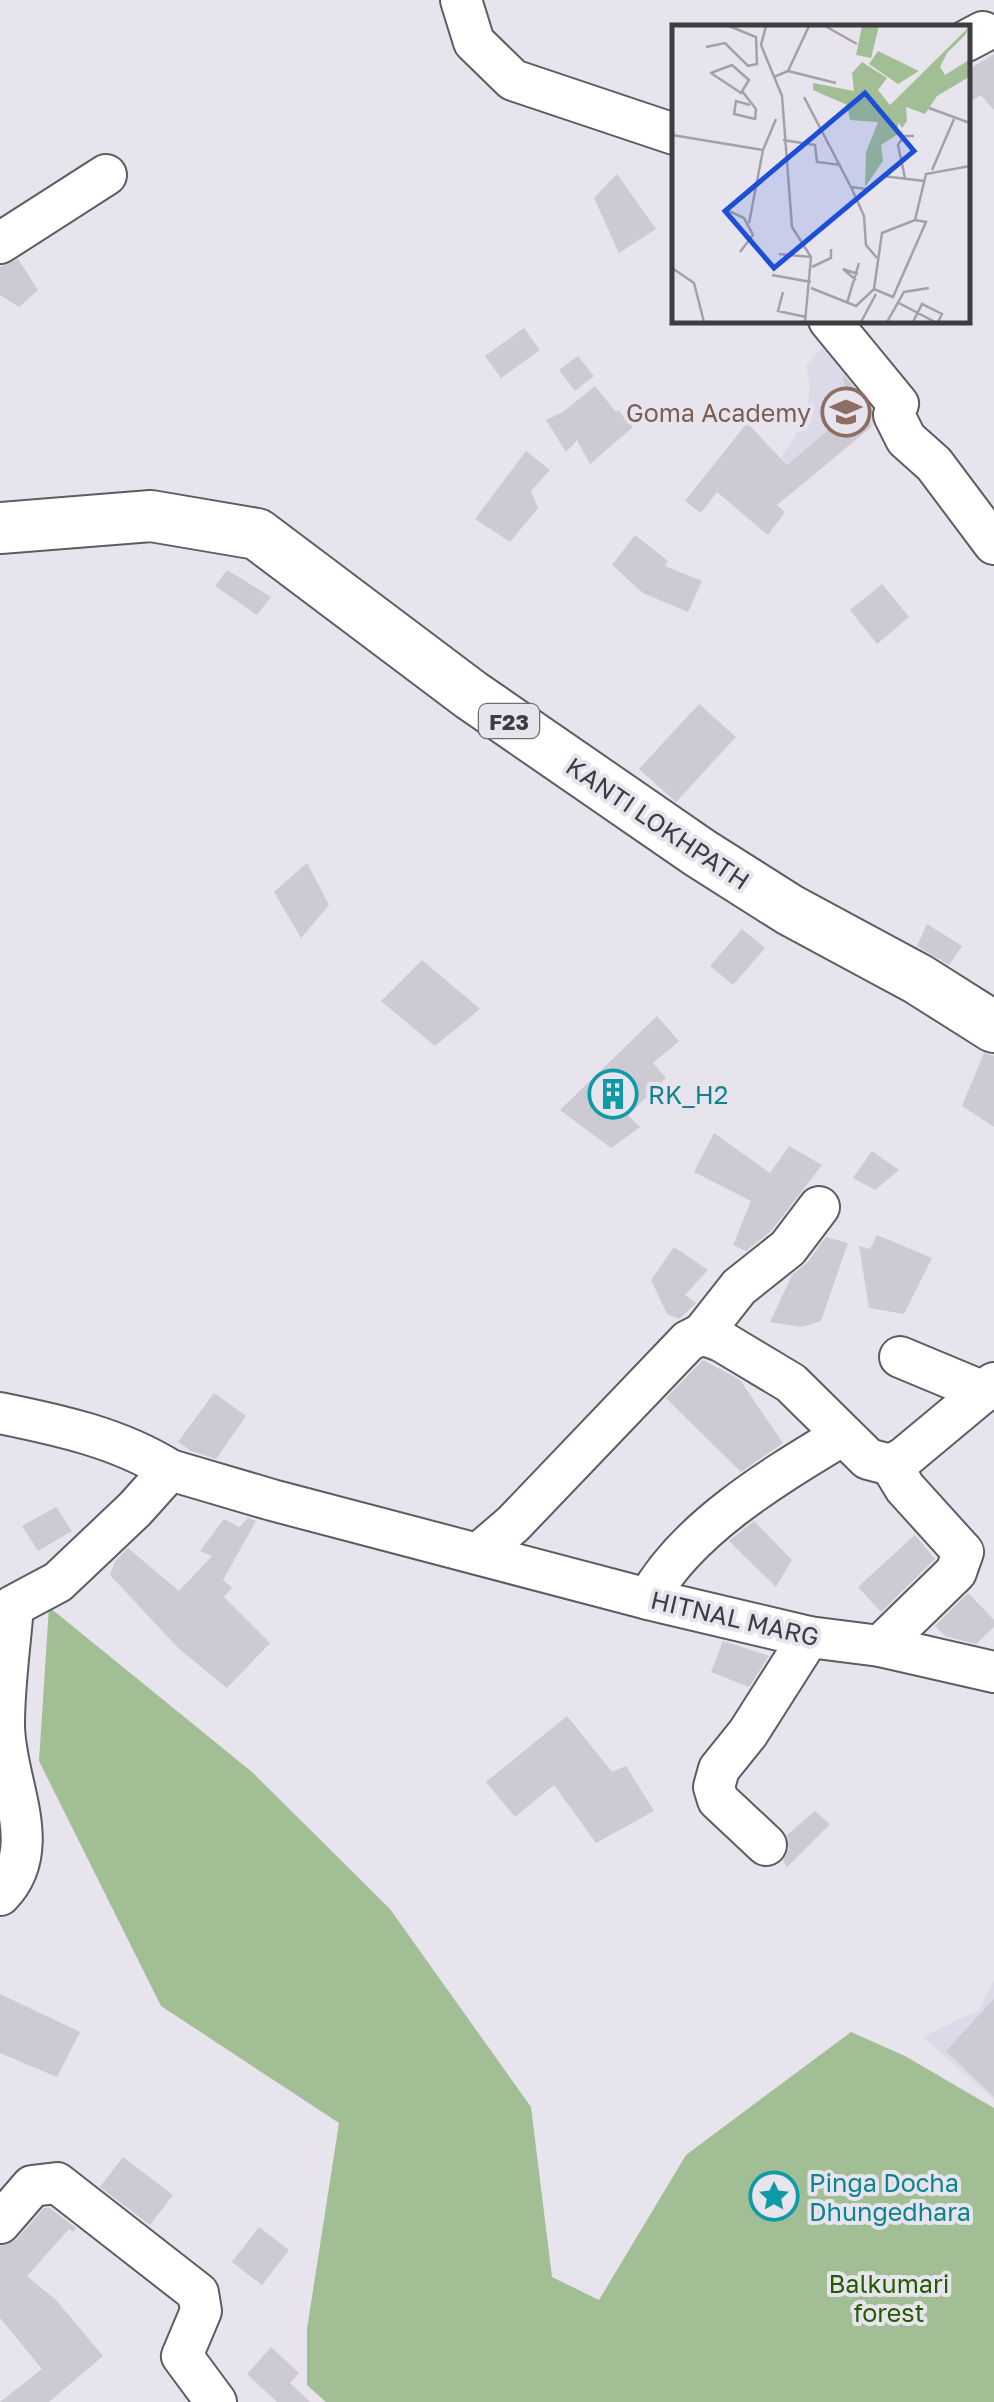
<svg xmlns="http://www.w3.org/2000/svg" width="994" height="2402" viewBox="0 0 994 2402" font-family="'Golos Text',sans-serif">
<style>
.built{fill:#ded9e9}
.green{fill:#a1be95}
.building{fill:#cdcad3}
.lines{fill:none;stroke-linecap:round;stroke-linejoin:round}
.minor-casing{stroke:#5e5b63;stroke-width:44}
.major-casing{stroke:#5e5b63;stroke-width:54}
.minor{stroke:#fff;stroke-width:40}
.major{stroke:#fff;stroke-width:50}
.labels{text-anchor:middle;dominant-baseline:central;stroke-width:8;stroke-linejoin:round;paint-order:stroke}
.shield{fill:#e7e4ed;stroke:#706e74;stroke-width:2.5}
.shield-label{font-size:22px;font-weight:bold;fill:#3d3c40}
.education-label{font-size:25px;fill:#785e54;stroke:#e7e4ed;text-anchor:end}
.street-label{font-size:25px;fill:#3d3c40;stroke:#e7e4ed}
.culture-label{font-size:25px;fill:#0d838f;stroke:#e7e4ed;text-anchor:start}
.park-label{font-size:25px;fill:#265a00;stroke:#e7e4ed}
.inset-road{fill:none;stroke:#a3a1a8;stroke-width:2.5}
.view{fill:#1d4ed8;fill-opacity:0.15;stroke:#1d4ed8;stroke-width:5}
.inset-edge{fill:none;stroke:#3d3c40;stroke-width:5}
</style>
<rect width="100%" height="100%" fill="#e7e4ed"/>
<g class="built">
<polygon points="832,336 889,406 871,427 807,481 781,458 806,418 810,388 806,366"/>
<polygon points="994,1980 994,2100 923,2037 979,2010"/>
</g>
<polygon class="green" points="49,1607 252,1772 390,1909 531,2107 552,2277 599,2300 686,2155 851,2032 905,2056 994,2108 994,2402 326,2402 307,2385 307,2329 339,2123 161,2006 39,1761"/>
<g class="building">
<polygon points="994,54 994,110 981,95 966,104 966,71"/>
<polygon points="617,174 656,229 619,253 594,198"/>
<polygon points="18,259 38,290 19,307 0,295 0,267"/>
<polygon points="524,328 540,350 501,378 485,356"/>
<polygon points="578,356 594,376 575,391 559,370"/>
<polygon points="843,374 865,402 871,427 777,505 785,512 768,535 717,492 701,513 685,501 747,423 787,465 848,413"/>
<polygon points="595,386 616,412 618,410 633,427 590,464 577,440 566,452 546,420 563,412"/>
<polygon points="526,451 550,470 531,491 538,508 510,542 475,519"/>
<polygon points="635,535 668,561 665,566 702,581 688,612 643,593 612,565"/>
<polygon points="227,570 271,597 257,615 215,586"/>
<polygon points="882,584 909,617 877,644 850,610"/>
<polygon points="699,704 736,737 676,802 639,769"/>
<polygon points="307,863 329,905 301,938 274,892"/>
<polygon points="927,924 962,946 949,965 917,946"/>
<polygon points="742,929 765,948 733,985 710,966"/>
<polygon points="422,960 480,1009 435,1046 381,1001"/>
<polygon points="657,1016 679,1041 653,1063 666,1078 628,1115 640,1127 611,1148 560,1110"/>
<polygon points="984,1053 994,1056 994,1127 962,1106"/>
<polygon points="714,1133 770,1173 789,1146 822,1165 771,1231 746,1251 733,1245 751,1201 694,1172"/>
<polygon points="872,1151 899,1170 875,1190 853,1178"/>
<polygon points="877,1235 932,1258 904,1314 869,1308 859,1246 870,1249"/>
<polygon points="826,1237 848,1243 821,1321 802,1327 770,1322 792,1275 807,1263"/>
<polygon points="674,1247 708,1270 685,1295 696,1303 679,1319 667,1314 651,1280"/>
<polygon points="703,1360 740,1380 783,1443 741,1472 666,1398"/>
<polygon points="214,1393 246,1416 216,1459 191,1451 178,1442"/>
<polygon points="56,1507 72,1531 38,1551 22,1526"/>
<polygon points="248,1518 256,1521 223,1580 232,1588 224,1597 270,1643 227,1688 178,1648 110,1575 115,1561 128,1548 179,1591 212,1556 200,1551 224,1519 239,1527"/>
<polygon points="754,1521 792,1560 776,1587 729,1541"/>
<polygon points="915,1535 935,1559 881,1612 858,1587"/>
<polygon points="968,1593 994,1620 994,1627 976,1644 945,1636 935,1626"/>
<polygon points="723,1641 769,1656 749,1687 711,1672"/>
<polygon points="567,1716 612,1772 626,1766 654,1811 596,1843 554,1785 515,1817 486,1782"/>
<polygon points="815,1811 830,1824 787,1867 783,1861 789,1849 787,1835"/>
<polygon points="0,1994 80,2032 57,2077 0,2053"/>
<polygon points="994,1999 994,2097 946,2051"/>
<polygon points="123,2157 173,2195 150,2225 100,2187"/>
<polygon points="44,2208 50,2208 76,2228 73,2232 69,2229 27,2276 56,2300 103,2356 49,2402 0,2402 42,2369 0,2318 0,2246 17,2239"/>
<polygon points="259,2227 289,2250 262,2285 232,2262"/>
<polygon points="271,2347 299,2373 290,2383 310,2402 277,2402 247,2374"/>
</g>
<g class="lines">
<g class="minor-casing">
<g id="minor">
<polyline points="461,0 474,42 513,80 674,134"/>
<polyline points="966,41 983,32"/>
<polyline points="0,243 106,175"/>
<polyline points="829,320 898,404 894,415 906,439 934,464 994,544"/>
<polyline points="702,1334 739,1287 788,1248 819,1207"/>
<polyline points="900,1357 984,1392"/>
<path d="M0,1413c59,12 119,25 170,57"/>
<polyline points="478,1554 513,1524 688,1341 702,1334 721,1341 791,1383 868,1459 891,1465 905,1457 994,1383"/>
<path d="M648,1599c39,-71 127,-123 195,-164"/>
<polyline points="880,1646 956,1572 963,1552 905,1488 891,1465"/>
<polyline points="766,1845 718,1800 714,1787 719,1769 748,1733 809,1637"/>
<path d="M0,1895c47,-48 3,-115 4,-172 0,-38 6,-78 9,-117l45,-24 77,-73 35,-39 102,30 376,99 161,38 71,9 114,26"/>
<polyline points="0,2223 32,2186 57,2183 198,2293 201,2311 182,2356 216,2402"/>
</g>
</g>
<g class="major-casing">
<polyline id="major" points="0,528 151,516 257,534 471,695 700,853 790,910 918,979 994,1027"/>
</g>
<use href="#minor" class="minor"/>
<use href="#major" class="major"/>
</g>
<defs>
<g id="school-ring" transform="scale(2.5)"><circle r="9.5" fill="#e7e4ed" stroke="#8d6e63" stroke-width="1.5"/><path d="M0-5L7-2L0 1L-7-2ZM-4 1L0 2.5L4 1V4Q0 6-4 4Z" fill="#8d6e63"/></g>
<g id="building-ring" transform="scale(2.5)"><circle r="9.5" fill="#e7e4ed" stroke="#0f9aa8" stroke-width="1.5"/><path d="M-4-6H4V6H1V3H-1V6H-4ZM-2.5-4.3h1.7v1.8h-1.7ZM.8-4.3h1.7v1.8H.8ZM-2.5-1h1.7V.8h-1.7ZM.8-1h1.7V.8H.8Z" fill="#0f9aa8"/></g>
<g id="sight-ring" transform="scale(2.5)"><circle r="9.5" fill="#e7e4ed" stroke="#0f9aa8" stroke-width="1.5"/><path d="M0-6L1.8-2.2L6-1.7L2.9 1.2L3.7 5.4L0 3.3L-3.7 5.4L-2.9 1.2L-6-1.7L-1.8-2.2Z" fill="#0f9aa8"/></g>
</defs>
<g fill-rule="evenodd">
<use href="#school-ring" x="846" y="412"/>
<use href="#building-ring" x="613" y="1094"/>
<use href="#sight-ring" x="774" y="2196"/>
</g>
<g class="labels">
<rect class="shield" x="479" y="704" width="60" height="34" rx="8"/>
<g class="shield-label">
<text x="509" y="721">F23</text>
</g>
<g class="education-label">
<text x="811" y="412">Goma Academy</text>
</g>
<g class="street-label">
<text transform="translate(658 823) rotate(34)">KANTI LOKHPATH</text>
<text transform="translate(735 1618) rotate(13)">HITNAL MARG</text>
</g>
<g class="culture-label">
<text x="648" y="1094">RK_H2</text>
<text x="809" y="2182">Pinga Docha<tspan x="809" dy="29">Dhungedhara</tspan></text>
</g>
<g class="park-label">
<text x="889" y="2283">Balkumari<tspan x="889" dy="29">forest</tspan></text>
</g>
</g>
<g transform="translate(672 25)">
<rect width="298" height="298" fill="#e7e4ed"/>
<path d="M190,1h17l-8,32 -15,-3zM297,2l-4,8 -18,18 -7,14 5,8 24,-15v17l-32,19 -12,18 -19,-7 1,14 -5,7 -4,-6v12l-17,11 2,16 -18,26 1,-35 12,-30 -28,-2 -3,-15 -34,-15v-7l41,8 -2,-18 10,-11 25,16 -9,12 12,15zM206,26l41,20 -21,13 -29,-20z" fill="#a1be95"/>
<path class="inset-road" d="M94,1l-5,19 21,51 10,131 19,30 -6,65M153,1l32,18M34,22l19,-4 23,23 9,-2 -1,-27 -27,-11M116,46l48,12M38,48h1l21,-8 17,15 -8,13 -30,-20M102,52l14,-6 21,-45M70,66l14,18 -1,10 -21,-5 2,-13 14,4M132,72l47,90 16,2 16,-13 41,5M257,83l41,15M0,110l91,15M111,115l32,5 2,17 24,3M260,145l22,-51M233,153l-7,-33 6,-9h10M179,162l13,29 2,29 11,13M55,185l17,8 9,17 -13,17M243,195l11,-46 44,-8M77,198l14,-73 13,-31M107,229l32,3M140,242l19,-9v-9M0,243l22,15 10,39M100,250l39,7M184,255l-13,-11 15,5M139,263l45,18 18,-17 19,8 33,-75 -11,-2 -33,13 -8,56M111,267l-5,19 28,6M225,277l38,20M175,278l12,-40M189,297l15,-28M215,297l17,-30 25,-4M241,297l9,-18 20,10 -4,8"/>
<path class="view" d="M193,68l49,58 -140,117 -49,-57z"/>
<rect width="298" height="298" class="inset-edge"/>
</g>
</svg>
